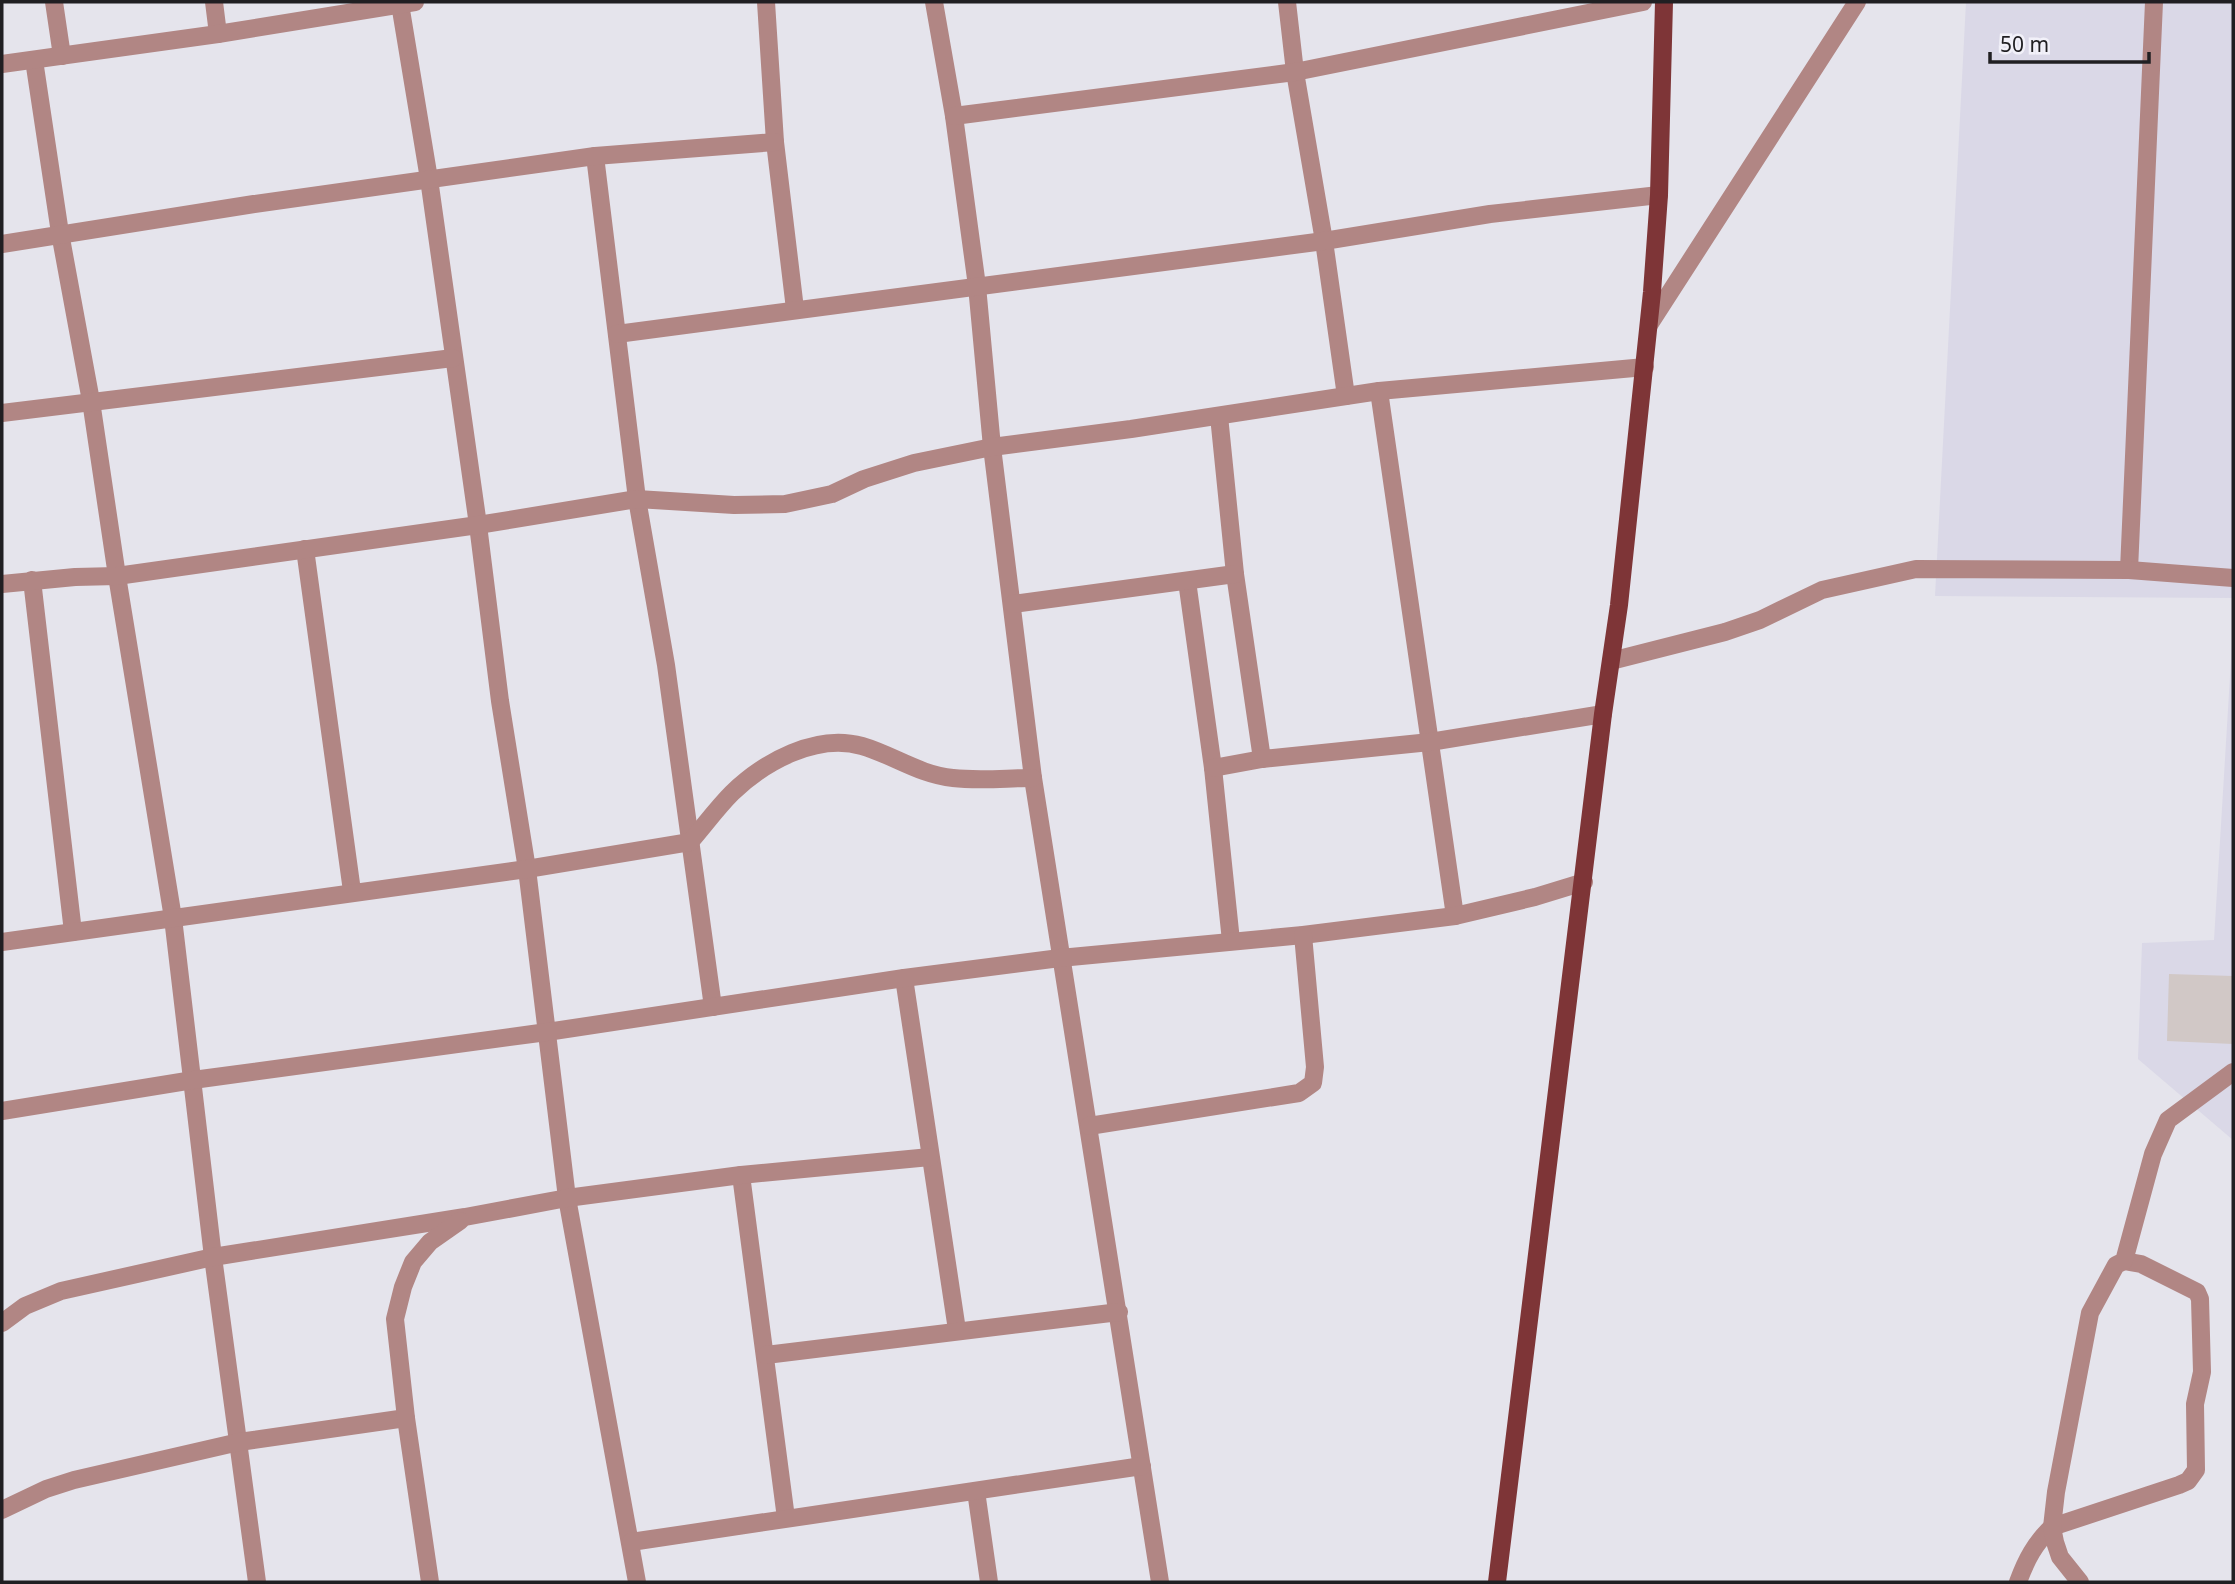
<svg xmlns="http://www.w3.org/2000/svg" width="2235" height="1584" viewBox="0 0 2235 1584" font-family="'Noto Sans',sans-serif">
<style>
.built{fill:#dad8e7}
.building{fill:#d1c8c6}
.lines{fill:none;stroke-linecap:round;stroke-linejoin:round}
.minor{stroke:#b18684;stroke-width:18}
.major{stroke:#7e3537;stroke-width:18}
</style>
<rect width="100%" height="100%" fill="#e5e4ec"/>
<g class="built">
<polygon points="1966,2 2233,2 2233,598 1935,596"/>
<polygon points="2233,627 2233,1140 2138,1059 2142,943 2214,940"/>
</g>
<polygon class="building" points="2169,974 2233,976 2233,1044 2167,1041"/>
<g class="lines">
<g class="minor">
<polyline points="54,2 62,56"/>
<polyline points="214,2 218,34"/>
<polyline points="766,2 775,142 795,309"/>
<polyline points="934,2 954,116 977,286 992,447 1033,778 1160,1582"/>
<polyline points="1287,2 1295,72 1324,241 1346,396"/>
<polyline points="400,4 429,179 478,525 500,701 527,869 567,1198 637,1582"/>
<polyline points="34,60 60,233 91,401 117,576 173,918 213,1257 257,1582"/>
<polyline points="2,64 218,34 415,2"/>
<polyline points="954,116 1295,72 1643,2"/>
<polyline points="595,156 637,499 666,665 713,1007"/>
<polyline points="2,244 254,204 595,156 775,142"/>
<polyline points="1649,325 1857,2"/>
<polyline points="617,334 1324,241 1490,214 1659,195"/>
<polyline points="1379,391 1455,916"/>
<polyline points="2,413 453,358"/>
<polyline points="1219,416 1235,574 1262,759"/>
<polyline points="305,549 352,891"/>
<polyline points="2129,570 2154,2"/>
<polyline points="32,580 73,932"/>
<polyline points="1187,581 1213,768 1231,941"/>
<polyline points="2,584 75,577 117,576 478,525 637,499 734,505 785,504 832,494 864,479 914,463 992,447 1131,429 1379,391 1645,367"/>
<polyline points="1013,604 1235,574"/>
<polyline points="1611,661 1725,632 1760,620 1822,590 1916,569 2129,570 2233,578"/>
<polyline points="1213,768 1262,759 1430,742 1603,714"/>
<path d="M2,942l525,-73 163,-27c14,-16 27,-34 42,-49 32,-31 84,-60 130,-47 31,9 58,29 91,32 26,3 54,0 80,0"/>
<polyline points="904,978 957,1330"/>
<polyline points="2,1111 193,1080 547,1032 904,978 1060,958 1303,935 1455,916 1535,897 1584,882"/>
<polyline points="1089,1126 1299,1093 1313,1083 1315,1067 1303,935"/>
<polyline points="741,1175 786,1518"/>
<polyline points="2,1323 25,1306 61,1291 213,1257 465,1217 567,1198 741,1175 930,1157"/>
<polyline points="766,1355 1119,1312"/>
<polyline points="976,1491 989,1582"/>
<polyline points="2,1510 46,1489 74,1480 239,1442 406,1418"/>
<polyline points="631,1542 1142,1466"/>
<polyline points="430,1582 406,1418 395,1319 403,1287 413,1262 430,1242 460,1221"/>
<path d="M2018,1582c8,-22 17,-39 34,-55l127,-42 9,-4 8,-11 -1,-66 7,-32 -2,-73 -3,-7 -56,-28 -17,-3"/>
<polyline points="2080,1582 2060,1557 2055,1542 2052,1527 2056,1492 2090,1313 2116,1265 2124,1261 2153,1154 2168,1120 2233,1072"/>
</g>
<polyline class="major" points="1497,1582 1603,714 1619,605 1652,292 1659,195 1664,2"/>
</g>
<rect width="2235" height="1584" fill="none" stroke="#201f22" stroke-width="7"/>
<path d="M1990 52v10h159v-10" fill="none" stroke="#201f22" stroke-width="3.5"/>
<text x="2000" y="52" font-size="21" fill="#201f22" stroke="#f2f1f9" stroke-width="5" paint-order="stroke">50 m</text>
</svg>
